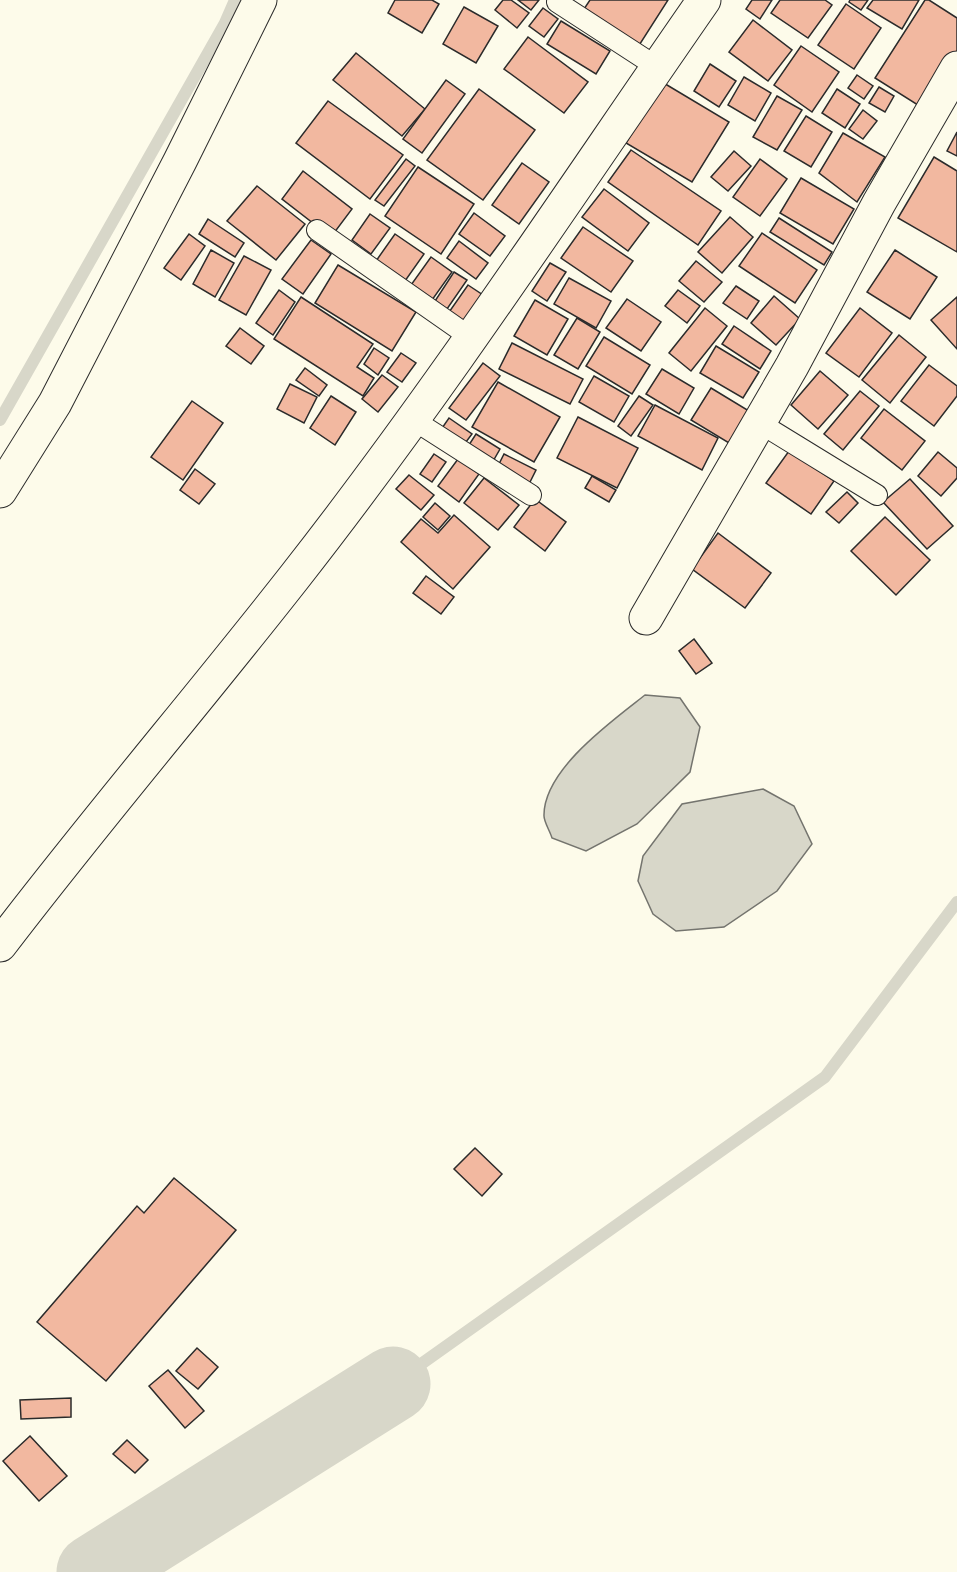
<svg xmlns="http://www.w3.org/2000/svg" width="957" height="1572" viewBox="0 0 957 1572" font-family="Signika,sans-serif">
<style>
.water{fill:#d8d7c9;stroke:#74746e;stroke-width:1.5}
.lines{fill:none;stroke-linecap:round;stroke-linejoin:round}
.stream{stroke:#d8d7c9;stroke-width:12}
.river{stroke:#d8d7c9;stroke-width:75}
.building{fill:#f2b8a0;stroke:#2b2b2b;stroke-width:1.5}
.service-casing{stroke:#2b2b2b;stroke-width:22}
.minor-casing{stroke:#2b2b2b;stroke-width:35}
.secondary-casing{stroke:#2b2b2b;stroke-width:35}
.service{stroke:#fdfbea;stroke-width:20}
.minor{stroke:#fdfbea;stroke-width:33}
.secondary{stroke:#fdfbea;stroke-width:33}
</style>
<rect width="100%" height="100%" fill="#fdfbea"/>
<g class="water">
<path d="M645,695l35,3 20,29 -10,45 -53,52 -51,27 -34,-13c-2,-7 -8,-16 -8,-22 -1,-46 68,-95 101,-121z"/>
<polygon points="763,789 794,806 812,844 777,891 724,927 676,931 653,914 638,881 643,856 682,804"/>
</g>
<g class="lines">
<g class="stream">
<polyline points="0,420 225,23 235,0"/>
<polyline points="393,1384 825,1077 957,902"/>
</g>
<polyline class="river" points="94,1572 393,1384"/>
</g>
<g class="building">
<polygon points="395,0 432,0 439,4 422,33 388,13"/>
<polygon points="503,0 511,0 529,13 517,28 495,10"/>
<polygon points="518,0 539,0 531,10"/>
<polygon points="590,0 668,0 638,47 582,12"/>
<polygon points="752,0 772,0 760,19 746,9"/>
<polygon points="780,0 825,0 832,5 808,38 771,13"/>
<polygon points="850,0 868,0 861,10 849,2"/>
<polygon points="873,0 919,0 902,29 867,8"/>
<polygon points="925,0 929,0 957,18 957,52 921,107 875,78"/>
<polygon points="846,4 881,28 854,69 818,45"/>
<polygon points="464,7 498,26 476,63 443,44"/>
<polygon points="543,8 558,19 544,37 529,26"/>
<polygon points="753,20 792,50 768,81 729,52"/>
<polygon points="561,21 610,51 596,74 547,44"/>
<polygon points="528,37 588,82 564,113 504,69"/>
<polygon points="801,46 839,72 812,112 774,85"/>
<polygon points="356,53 425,109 402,136 333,80"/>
<polygon points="710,64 736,81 719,107 694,91"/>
<polygon points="857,75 873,86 864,99 848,88"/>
<polygon points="744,77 771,93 755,121 728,105"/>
<polygon points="446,80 465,94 422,153 403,139"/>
<polygon points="662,82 729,122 692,182 626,143"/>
<polygon points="879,87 894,96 885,112 869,103"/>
<polygon points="479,89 535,130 483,200 427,160"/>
<polygon points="837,89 860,104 845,128 822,113"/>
<polygon points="777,96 802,110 777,150 753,137"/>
<polygon points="328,101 403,155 370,199 296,143"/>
<polygon points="863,110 877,121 863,139 849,129"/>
<polygon points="806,116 832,132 811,167 784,151"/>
<polygon points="957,132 957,156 947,151"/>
<polygon points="843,133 885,157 857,202 819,173"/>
<polygon points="631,150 721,211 698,245 608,182"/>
<polygon points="734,151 751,166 728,191 711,177"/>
<polygon points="934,157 957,171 957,252 898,218"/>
<polygon points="406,159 415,166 384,206 375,200"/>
<polygon points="760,159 787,179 760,216 733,197"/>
<polygon points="522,163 549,182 519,224 492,205"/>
<polygon points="418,167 474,204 441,254 385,216"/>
<polygon points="303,171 352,209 331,237 282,199"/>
<polygon points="801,178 854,209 833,244 780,213"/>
<polygon points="257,186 305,224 276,260 227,221"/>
<polygon points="604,189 649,223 628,251 582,217"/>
<polygon points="474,213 505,236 490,256 459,234"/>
<polygon points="370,214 390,228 371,254 352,240"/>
<polygon points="730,217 753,237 722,273 698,252"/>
<polygon points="779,218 832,252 824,265 770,232"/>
<polygon points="208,219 244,243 235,257 199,234"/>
<polygon points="583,227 633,261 611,292 561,258"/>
<polygon points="762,233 817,270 795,303 739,266"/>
<polygon points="189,234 205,246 181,280 164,268"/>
<polygon points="395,234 424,254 405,281 376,261"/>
<polygon points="311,240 331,254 303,294 282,279"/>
<polygon points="459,241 488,263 476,279 447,258"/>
<polygon points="211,250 234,263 215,297 193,284"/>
<polygon points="895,250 937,277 910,319 867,292"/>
<polygon points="244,256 271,270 246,315 219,300"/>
<polygon points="431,257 452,272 432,300 411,285"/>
<polygon points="696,261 722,282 704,302 679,281"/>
<polygon points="550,263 566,272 547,301 532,291"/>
<polygon points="338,265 416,312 392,351 315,303"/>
<polygon points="454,272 467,280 447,309 435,301"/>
<polygon points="569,278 611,301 596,328 554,304"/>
<polygon points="468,285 486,297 464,326 447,315"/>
<polygon points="736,286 759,301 747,319 723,303"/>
<polygon points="279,290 295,302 273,335 256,323"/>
<polygon points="678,290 700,306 687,323 665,306"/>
<polygon points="774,296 800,319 776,345 751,323"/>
<polygon points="301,297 373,344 357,367 374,378 363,396 274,339"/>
<polygon points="957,297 957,349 931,320"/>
<polygon points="627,299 661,322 641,351 606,328"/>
<polygon points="535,300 568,319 547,355 514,336"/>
<polygon points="705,308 727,326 691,371 669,353"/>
<polygon points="860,308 892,333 859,377 826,353"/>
<polygon points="577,318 600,332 578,369 554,355"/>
<polygon points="734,326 771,351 760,369 722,344"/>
<polygon points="240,328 264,346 251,364 226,346"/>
<polygon points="899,335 926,357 890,403 862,380"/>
<polygon points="604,337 650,365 632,394 586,366"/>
<polygon points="512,343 583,379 570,404 499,369"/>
<polygon points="716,346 759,372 743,398 700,373"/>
<polygon points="374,348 389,358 378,375 364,364"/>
<polygon points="401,353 416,363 402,382 387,372"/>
<polygon points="483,363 500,376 466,420 449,408"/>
<polygon points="929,365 957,386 957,396 934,426 901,401"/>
<polygon points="305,368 327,385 319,396 296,380"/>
<polygon points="662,369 694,388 679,414 646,394"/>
<polygon points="820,371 848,395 818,429 791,405"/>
<polygon points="382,375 398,387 378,412 362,399"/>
<polygon points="594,376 629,396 614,422 579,402"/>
<polygon points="498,382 560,417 534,462 472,427"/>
<polygon points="290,384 317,397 304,423 277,409"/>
<polygon points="711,388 749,411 729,443 691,420"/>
<polygon points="860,391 879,406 843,450 824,434"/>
<polygon points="331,396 356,412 335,445 310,428"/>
<polygon points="639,396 653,405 631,436 618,426"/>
<polygon points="192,401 223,423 183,480 151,457"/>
<polygon points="655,405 718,438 702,470 638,436"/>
<polygon points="884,409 925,441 902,470 861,438"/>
<polygon points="578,417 638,448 617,488 557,458"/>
<polygon points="449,418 472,434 463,446 440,431"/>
<polygon points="476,434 500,449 492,463 467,448"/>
<polygon points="789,451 834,481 811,514 766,483"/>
<polygon points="938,452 957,468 957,478 941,496 918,476"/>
<polygon points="434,454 446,462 432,482 420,474"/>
<polygon points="504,454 536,470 529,484 497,468"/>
<polygon points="458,459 479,474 459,502 438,486"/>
<polygon points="195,469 215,484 199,504 180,490"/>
<polygon points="409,475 434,495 421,510 396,489"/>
<polygon points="592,476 616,490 609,502 585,488"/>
<polygon points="484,478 519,505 498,530 464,503"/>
<polygon points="910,479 953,526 927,549 883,502"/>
<polygon points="847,492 858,503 839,523 826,512"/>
<polygon points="535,499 566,522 545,551 514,527"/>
<polygon points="435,503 450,516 438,530 423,517"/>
<polygon points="454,515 490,547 453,589 401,542 421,519 438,533"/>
<polygon points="885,517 930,560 896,595 851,551"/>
<polygon points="718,533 771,573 745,608 692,569"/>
<polygon points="426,576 454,597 441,614 413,593"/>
<polygon points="694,639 712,663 696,674 679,651"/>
<polygon points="475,1148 502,1174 482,1196 454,1169"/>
<polygon points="174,1178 236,1230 106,1381 37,1322 137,1206 144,1213"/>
<polygon points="197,1348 218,1367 198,1389 176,1371"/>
<polygon points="168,1370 204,1411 185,1428 149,1386"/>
<polygon points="71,1398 71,1417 21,1419 20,1400"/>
<polygon points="30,1436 67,1476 39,1501 3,1461"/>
<polygon points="127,1440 148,1460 135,1473 113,1454"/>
</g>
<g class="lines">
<g class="service-casing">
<g id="service">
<polyline points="557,2 657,67"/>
<polyline points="317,230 470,337"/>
<polyline points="412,419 531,495"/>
<polyline points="758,422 877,495"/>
</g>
</g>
<g class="minor-casing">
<g id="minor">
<polyline points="0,491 55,403 180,161 260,0"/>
<polyline points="646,618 792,366 879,203 957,68"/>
</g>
</g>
<g class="secondary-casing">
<path id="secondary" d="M0,945c96,-126 199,-246 296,-370 145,-185 274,-382 408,-575"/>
</g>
<use href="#service" class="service"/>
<use href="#minor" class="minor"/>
<use href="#secondary" class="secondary"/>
</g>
</svg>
